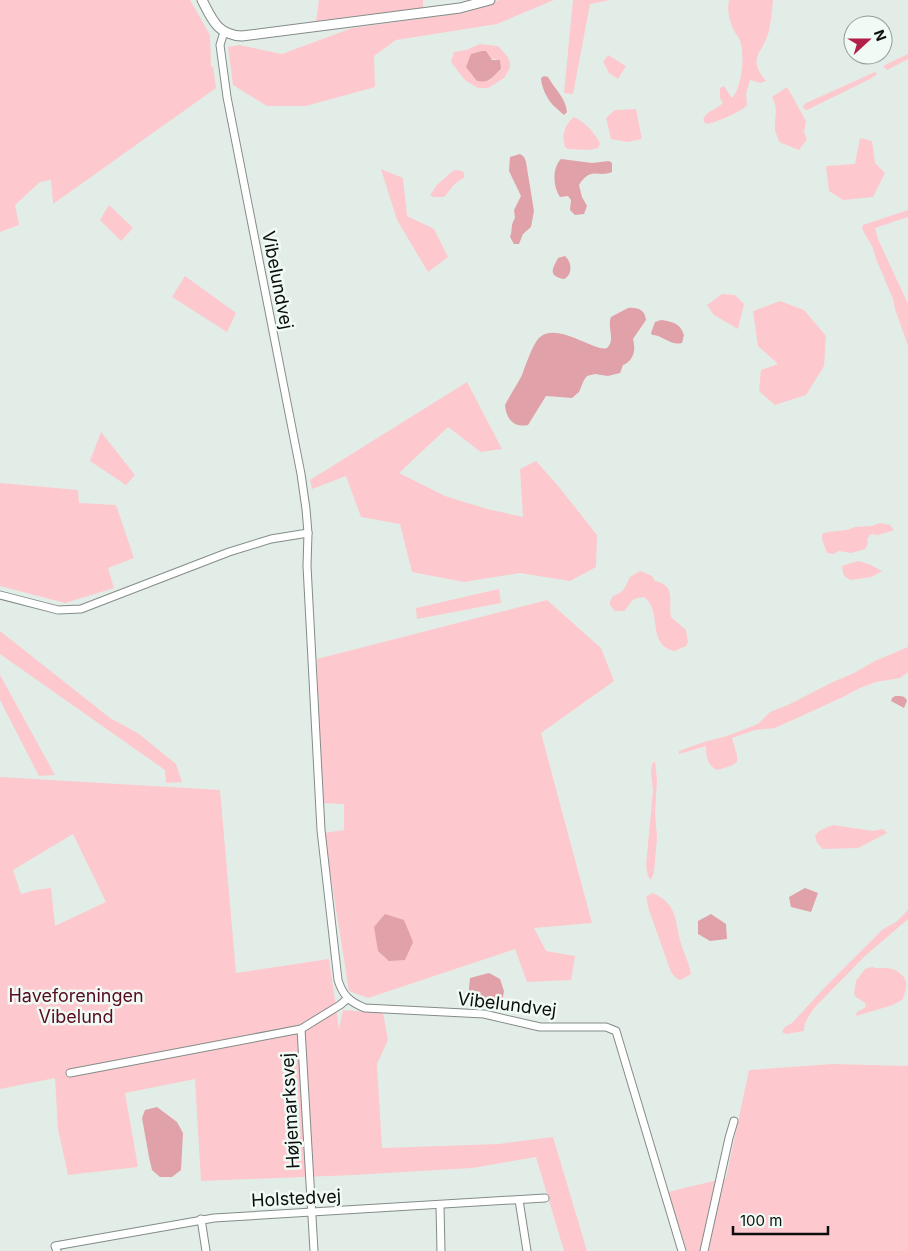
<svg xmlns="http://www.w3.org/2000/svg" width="908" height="1251" viewBox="0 0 908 1251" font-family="Inter,sans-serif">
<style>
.green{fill:#fdc8ce;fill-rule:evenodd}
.water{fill:#e1a1a9}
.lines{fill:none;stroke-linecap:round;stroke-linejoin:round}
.minor-casing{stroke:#838c87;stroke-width:9}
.tertiary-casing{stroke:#838c87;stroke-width:11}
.minor{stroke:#fff;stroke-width:7}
.tertiary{stroke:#fff;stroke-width:9}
.labels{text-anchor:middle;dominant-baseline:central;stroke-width:5;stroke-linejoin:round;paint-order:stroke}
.street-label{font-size:18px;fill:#0b0e0c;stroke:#f1fbf5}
.park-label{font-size:18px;fill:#570c20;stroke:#f1fbf5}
</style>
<rect width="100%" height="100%" fill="#e3ede7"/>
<g class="green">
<polygon points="0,0 190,0 210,35 211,67 213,66 216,88 53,204 51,180 40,182 15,205 19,225 0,232"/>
<polygon points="319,0 423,0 423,8 316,21"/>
<polygon points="499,0 554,0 497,24 396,40 374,56 375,87 306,106 267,106 233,85 228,47 239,45 282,54 352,28 468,12"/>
<polygon points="573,0 610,0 590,4 573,94 564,93"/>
<path d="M729,0h44c-1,10 -2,21 -4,31 -6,23 -23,26 -3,50l-5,2 -11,-3 -4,13 1,12c-4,6 -34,19 -41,19l-3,-4c4,-10 13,-10 20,-17l-3,-5v-10l4,-2 8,12c10,-10 13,-44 8,-57 -1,-4 -4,-7 -6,-10 -5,-11 -7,-20 -5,-31z"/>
<path d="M480,44l18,2 10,11 2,6v5l-6,10 -11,7 -5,3h-10l-13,-8 -14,-18 3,-10 12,-2zM471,58l25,1 5,10 -12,12 -22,-18z"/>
<polygon points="908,54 908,59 887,70 883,66"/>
<polygon points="608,55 626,66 618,79 609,73 603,62"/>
<polygon points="875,72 877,74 872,78 807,110 804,109 803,106 806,103"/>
<path d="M787,87l19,34 -2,11 3,7 -8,11 -20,-8c-1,-4 -3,-8 -4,-12 -1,-12 4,-21 -3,-33z"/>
<polygon points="636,109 642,139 627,142 611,139 606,118 615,110"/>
<path d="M574,117c10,4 22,17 26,27l-2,4 -10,2 -20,-1 -3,-2c-4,-12 0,-23 9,-30z"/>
<polygon points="860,138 872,141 875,163 885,173 873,197 843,200 829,191 826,166 855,164"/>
<polygon points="381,169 403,178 407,216 434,229 448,257 428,272 397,220"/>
<path d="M454,170l8,1 2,2v5c-10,4 -13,11 -20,19h-10l-4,-2 7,-10z"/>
<polygon points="109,205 133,228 121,241 100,220"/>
<polygon points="908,210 908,217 875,228 878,239 908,304 908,346 895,309 893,299 877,261 872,246 862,229 863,225"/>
<polygon points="185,276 236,313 227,332 172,297"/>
<polygon points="722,294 735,295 744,304 738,329 714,315 707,305"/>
<polygon points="780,301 804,310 826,336 824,366 806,395 775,405 759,391 761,370 778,364 758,346 753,311"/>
<polygon points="467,382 502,449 481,452 448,427 399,473 445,496 487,509 523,517 520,469 536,461 559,487 597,535 596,567 570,581 520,573 464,582 412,572 400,524 361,517 346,476 312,489 310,480"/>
<polygon points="101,432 135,475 126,485 90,461"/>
<polygon points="0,483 78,490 79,503 116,505 134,558 108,568 114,588 65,603 0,586"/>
<polygon points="880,523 890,525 894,530 878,535 871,534 867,539 868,543 865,549 851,553 839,551 833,554 827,553 822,539 822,534 828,532 847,530 855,527 872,526"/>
<path d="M858,561l11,3 13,7 -11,6 -20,3c-8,-3 -8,-6 -9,-14z"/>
<path d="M640,571l12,5 3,5c22,5 13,20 16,36l15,13 2,12 -2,4 -11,5c-29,-5 -12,-41 -31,-54 -16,2 -11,5 -20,14h-9l-5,-6v-4l3,-5 7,-3 4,-4 6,-12z"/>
<polygon points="499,589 501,603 417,619 416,608"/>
<polygon points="547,600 601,648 614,681 541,733 592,923 534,928 546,951 575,956 571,980 527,982 515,949 368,998 349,991 324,833 344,830 344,804 322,803 317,659"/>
<polygon points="0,631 110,718 139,734 176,764 182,782 166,783 165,770 0,654"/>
<path d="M908,647v25l-8,6 -24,4 -16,6 -17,9 -68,31 -20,2 -23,8 5,17v7l-6,4 -14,4c-10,-5 -11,-14 -11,-24l-27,8v-3l25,-9 23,-6 31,-12 12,-12 18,-7 45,-23 21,-9 21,-12z"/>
<polygon points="0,675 55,775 39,776 0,700"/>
<polygon points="655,761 657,781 655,813 657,838 654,872 651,880 648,876 646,866 653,791 651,771 652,764"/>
<path d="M0,777l220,13 16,183 93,-14 10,70 4,-19 40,3 5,27 -11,24 5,84 117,-4 54,-7 34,114h-23l-28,-94 -64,11 -119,7 -152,6 -6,-102 -70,14 13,74 -70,8 -10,-46 -3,-51 -55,11zM73,834l33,68 -51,24 -4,-38 -15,2 -15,4 -8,-24z"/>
<path d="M833,825l40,6 10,-2 4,4 -29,15 -35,1 -6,-6 -2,-7c4,-7 11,-8 18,-11z"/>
<path d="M652,893c24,9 23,26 28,47 3,12 9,22 11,34l-10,6 -4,-1 -6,-7 -22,-62 -3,-13z"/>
<path d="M908,910v9l-43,37 -49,50c-6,8 -12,15 -12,25l-18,3 -4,-2 3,-5 7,-4 36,-39 54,-54 14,-8z"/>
<path d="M872,967c5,2 6,1 12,1 9,-1 20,5 22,14 1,6 -2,12 -3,17l-10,6 -37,11 1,-4 9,-5 -1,-4 -9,-6 -2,-4 2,-12 9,-12z"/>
<polygon points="833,1064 908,1066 908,1251 687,1251 668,1192 726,1178 749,1070"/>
</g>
<g class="water">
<path d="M482,51h4l6,9h8l1,9c-9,8 -10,14 -24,12l-11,-14 5,-13z"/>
<path d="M544,76l4,1c6,11 18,21 19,35l-3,3c-3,-3 -6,-5 -9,-8 -7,-6 -14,-20 -14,-29z"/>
<path d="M520,154l4,3 2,5 8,49 -3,16 -8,7 -4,10h-5l-4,-7c3,-8 0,-11 5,-19l-1,-8 7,-14 -12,-25 1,-14z"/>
<path d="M561,159l31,4 17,-2 3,2v9c-14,6 -21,-6 -33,13l3,12 5,9 -3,8 -9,1 -5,-5 1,-10 -3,-4 -8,1c-7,-11 -8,-29 1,-38z"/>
<path d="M565,256c7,6 8,19 -1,23 -17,-3 -11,-11 -6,-21z"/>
<path d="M628,308c10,-1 17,2 18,12l-13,19c3,11 1,21 -10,26l-3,8 -12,3 -13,-2 -8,2 -3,4 -5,12 -7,6 -26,-2 -18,29c-14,3 -22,-6 -23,-20 5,-10 12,-20 17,-30 3,-8 11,-32 18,-38 19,-16 60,19 68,10 7,-7 -1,-21 3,-30z"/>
<path d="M661,320c12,2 19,3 23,15l-2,8c-12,3 -19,-8 -30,-8l-1,-2 4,-11z"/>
<path d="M895,696c5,0 10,-1 12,5l-3,7 -13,-7 1,-3z"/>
<polygon points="805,888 818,893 811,912 791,907 789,897"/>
<polygon points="385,914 404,920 413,942 405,960 389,961 378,951 374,927"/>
<polygon points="711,914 726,924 727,939 710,941 698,934 698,921"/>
<polygon points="489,973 500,979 504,991 502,1003 486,1005 468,999 470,978"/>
<polygon points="157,1107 177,1122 183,1133 181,1170 172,1177 160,1177 152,1170 149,1157 142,1118 145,1110"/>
</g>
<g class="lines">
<g class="minor-casing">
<g id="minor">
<path d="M224,32l-4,13 7,52 74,377 5,35 2,24 -1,33 14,264 17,150c5,16 12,22 27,28l119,6 56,13h66l10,4 66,220"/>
<polyline points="0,595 58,610 81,609 229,552 271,539 308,533"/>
<polyline points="301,1029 314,1251"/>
<polyline points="70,1073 301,1029 340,1005 347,999"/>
<polyline points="519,1200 527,1251"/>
<polyline points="440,1205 441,1251"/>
<polyline points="201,1219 206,1251"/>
<polyline points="57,1251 55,1246 214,1218 545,1198"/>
<polyline points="704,1251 729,1138 734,1121"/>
</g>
</g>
<g class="tertiary-casing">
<path id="tertiary" d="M202,0c10,19 15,35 40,36l218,-28 30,-8"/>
</g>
<use href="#minor" class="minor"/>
<use href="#tertiary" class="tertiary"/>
</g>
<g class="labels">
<g class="street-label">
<text transform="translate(278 280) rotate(79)">Vibelundvej</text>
<text transform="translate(507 1004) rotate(7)">Vibelundvej</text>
<text transform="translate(290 1111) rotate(-93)">Højemarksvej</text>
<text transform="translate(296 1198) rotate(-3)">Holstedvej</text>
</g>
<g class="park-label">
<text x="76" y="995">Haveforeningen<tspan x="76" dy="21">Vibelund</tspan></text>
</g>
</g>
<g transform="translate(868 40) rotate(69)"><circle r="24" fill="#f1fbf5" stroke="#959c98"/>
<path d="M0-4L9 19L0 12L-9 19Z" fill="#b22049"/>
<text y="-8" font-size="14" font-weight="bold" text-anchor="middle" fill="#0b0e0c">N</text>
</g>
<path d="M733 1226v8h95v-8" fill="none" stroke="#0b0e0c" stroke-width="2.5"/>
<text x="740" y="1226" font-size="15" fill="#0b0e0c" stroke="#f1fbf5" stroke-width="4" paint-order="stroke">100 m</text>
</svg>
